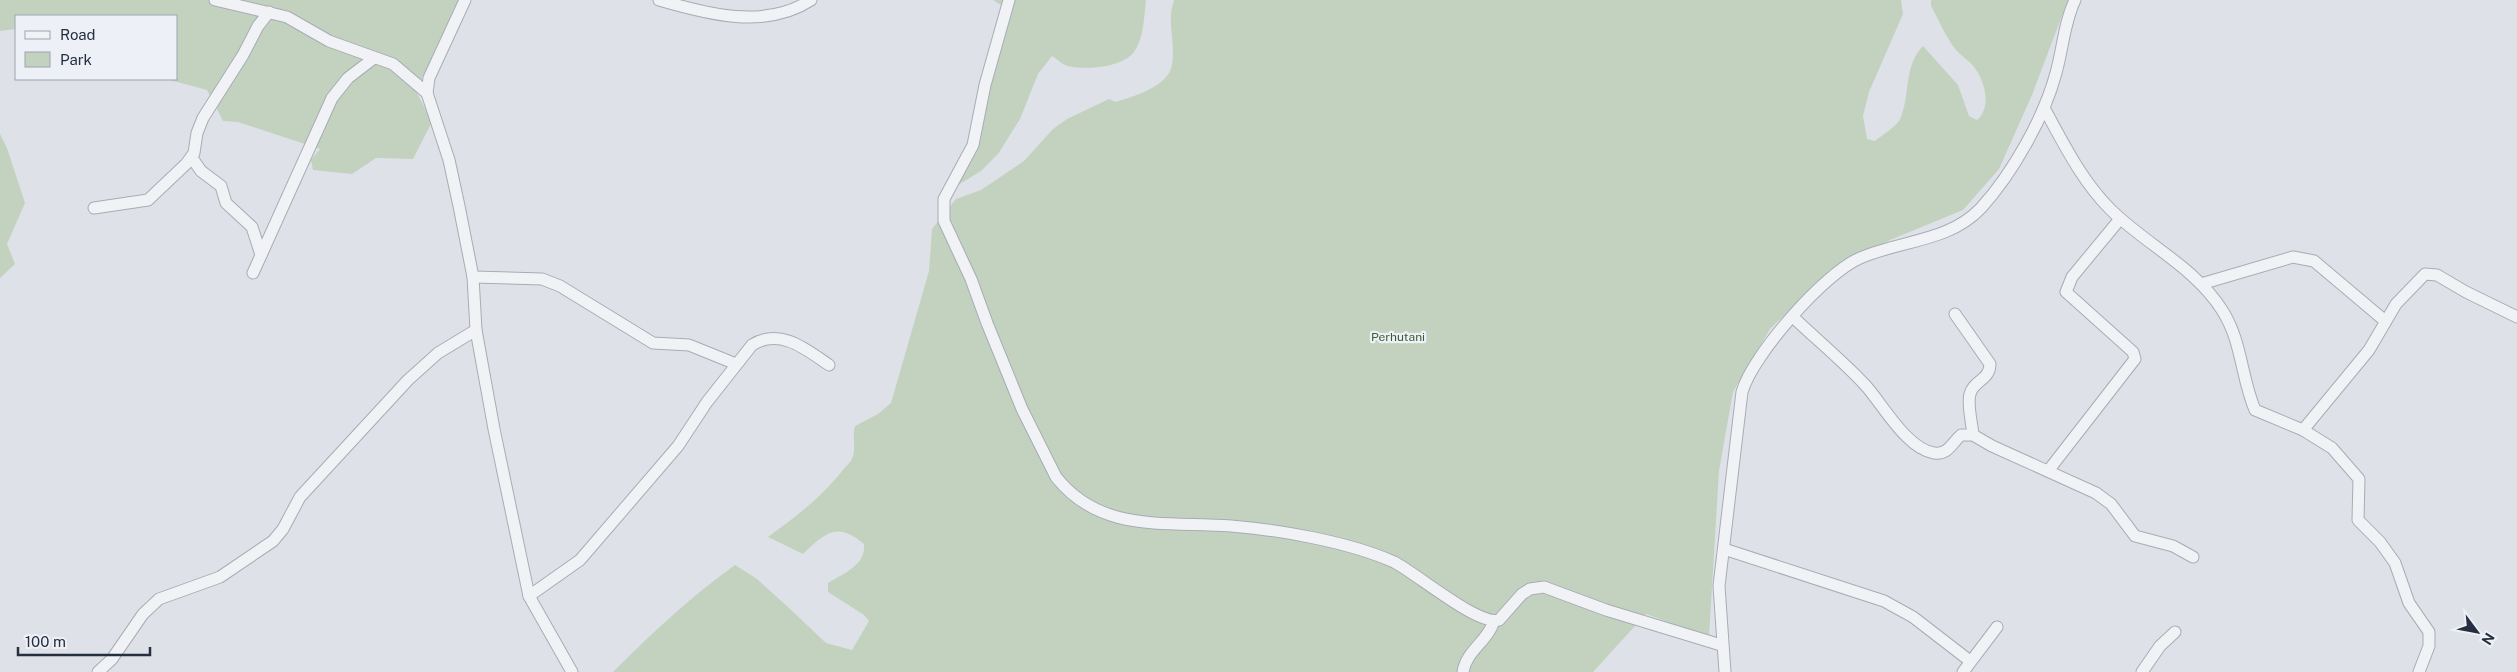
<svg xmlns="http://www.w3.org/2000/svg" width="2517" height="672" viewBox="0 0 2517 672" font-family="'Public Sans',sans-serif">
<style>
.green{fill:#c3d2bf}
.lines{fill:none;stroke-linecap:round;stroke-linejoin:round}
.minor-casing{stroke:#a7acb5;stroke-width:13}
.minor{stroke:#f1f2f6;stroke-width:11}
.labels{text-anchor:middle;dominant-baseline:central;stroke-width:4.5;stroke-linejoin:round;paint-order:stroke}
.park-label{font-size:12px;fill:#3a5c33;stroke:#edf0f6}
</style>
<rect width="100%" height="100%" fill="#dee2e8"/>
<g class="green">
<polygon points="0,0 461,0 439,50 423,75 417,93 432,122 413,159 376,158 352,174 313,170 311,160 320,149 238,122 223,121 207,90 166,79 176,79 176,16 16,16 16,29 0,31"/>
<path d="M993,0h153c-2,17 -2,38 -12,52 -11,16 -53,19 -69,13 -5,-2 -9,-7 -13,-9l-14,18 -18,45 -22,35 -17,17 -26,16 21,-35 11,-56 25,-84z"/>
<path d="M1174,0h727l2,14 -34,78 -6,24 4,23 8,2c7,-6 23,-15 26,-24 9,-23 3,-52 22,-71l35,39 11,31 8,4c15,-13 8,-39 -3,-53 -5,-7 -12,-10 -17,-16 -11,-13 -18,-31 -26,-45v-6h137l-36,95 -33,74 -36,41 -73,30 -60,30 -60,59 -37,63 -14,79 -10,166 -63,-23 -53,58h-980c39,-39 77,-75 122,-107l22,14 32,29 37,35 26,7 17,-29 -5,-6 -36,-23v-9c16,-10 38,-18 36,-39 -27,-23 -39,-11 -61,10l-35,-17c27,-20 53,-39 74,-66 4,-5 10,-10 11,-15 3,-11 -1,-20 2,-30l23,-12 13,-11 38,-132 3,-42 24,-30 25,-9 43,-29 29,-32 14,-10 42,-20 7,3c18,-6 52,-15 56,-37 4,-22 -6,-42 2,-65z"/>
<polygon points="0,134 7,148 25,203 7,244 15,264 0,278"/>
</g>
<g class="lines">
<g class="minor-casing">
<g id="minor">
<polyline points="215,0 287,17 329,41 393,64 427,93"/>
<polyline points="465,0 429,78 427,93 449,160 459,206 473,277 476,330 494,429 529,596 572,672"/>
<path d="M659,0c48,14 106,30 152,0"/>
<path d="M1009,0l-24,85 -12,60 -29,54v22l27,58 16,44 35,86 34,68c45,57 111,44 175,49 50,4 118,16 163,36 22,11 84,64 105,58l23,-26 8,-5 14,-2 62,23 115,35"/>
<path d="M2044,108c19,34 37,72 66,101 35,35 85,58 112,101 20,31 19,67 33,100l48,20"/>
<polyline points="192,158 201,171 221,186 226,203 252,227 261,255"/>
<polyline points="94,208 148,200 186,164 194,153 197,133 203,118 243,55 258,26 269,12"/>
<polyline points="253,273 332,98 348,78 374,58"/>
<polyline points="473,277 542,279 560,286 653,343 689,345 736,364"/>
<polyline points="2201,284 2293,257 2314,261 2384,320"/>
<path d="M1955,314l35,50c0,16 -17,17 -20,30 -3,11 2,29 3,41"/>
<path d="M1793,317c24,23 51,45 73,69 17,19 41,63 68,67 14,2 18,-10 27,-18h12l19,11 104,47 15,11 24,32 38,10 20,11"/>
<polyline points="2048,471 2135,359 2133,352 2066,292 2072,277 2120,219"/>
<polyline points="1724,549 1884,601 1913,617 1970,661"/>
<path d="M529,596l51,-36 98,-114 29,-44 45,-57c28,-18 55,5 77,20"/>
<polyline points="98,672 112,659 143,614 159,599 220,577 273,541 283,529 300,497 408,380 438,353 476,330"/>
<path d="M1463,672c3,-21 25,-31 31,-51"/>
<path d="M1725,672l-6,-86 23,-194c11,-38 83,-119 118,-134 41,-18 89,-16 121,-50 31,-34 63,-90 75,-135 7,-25 8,-50 19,-73"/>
<polyline points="1963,672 1997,627"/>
<polyline points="2142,672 2160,646 2175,632"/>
<polyline points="2419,672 2429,646 2429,632 2409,603 2395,563 2380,542 2358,520 2359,479 2332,448 2303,430 2369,350 2396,304 2425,274 2437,275 2466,292 2517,317"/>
</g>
</g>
<use href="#minor" class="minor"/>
</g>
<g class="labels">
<g class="park-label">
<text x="1398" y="337">Perhutani</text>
</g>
</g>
<rect x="15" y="15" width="162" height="65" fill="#edf0f6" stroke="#9da3ad"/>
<rect x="25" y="31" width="25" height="8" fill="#f1f2f6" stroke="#9da3ad"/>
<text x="60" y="40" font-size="15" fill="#262f3f">Road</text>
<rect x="25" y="52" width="25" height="15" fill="#c3d2bf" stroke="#9da3ad"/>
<text x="60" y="65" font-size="15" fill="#262f3f">Park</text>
<g transform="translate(2477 632) rotate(122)" stroke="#edf0f6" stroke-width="4" paint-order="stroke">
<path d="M0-4L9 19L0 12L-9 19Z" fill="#262f3f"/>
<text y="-8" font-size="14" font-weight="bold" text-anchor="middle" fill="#262f3f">N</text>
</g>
<path d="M18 647v8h132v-8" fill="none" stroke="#262f3f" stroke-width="2.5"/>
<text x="25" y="647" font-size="15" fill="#262f3f" stroke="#edf0f6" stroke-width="4" paint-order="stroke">100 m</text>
</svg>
